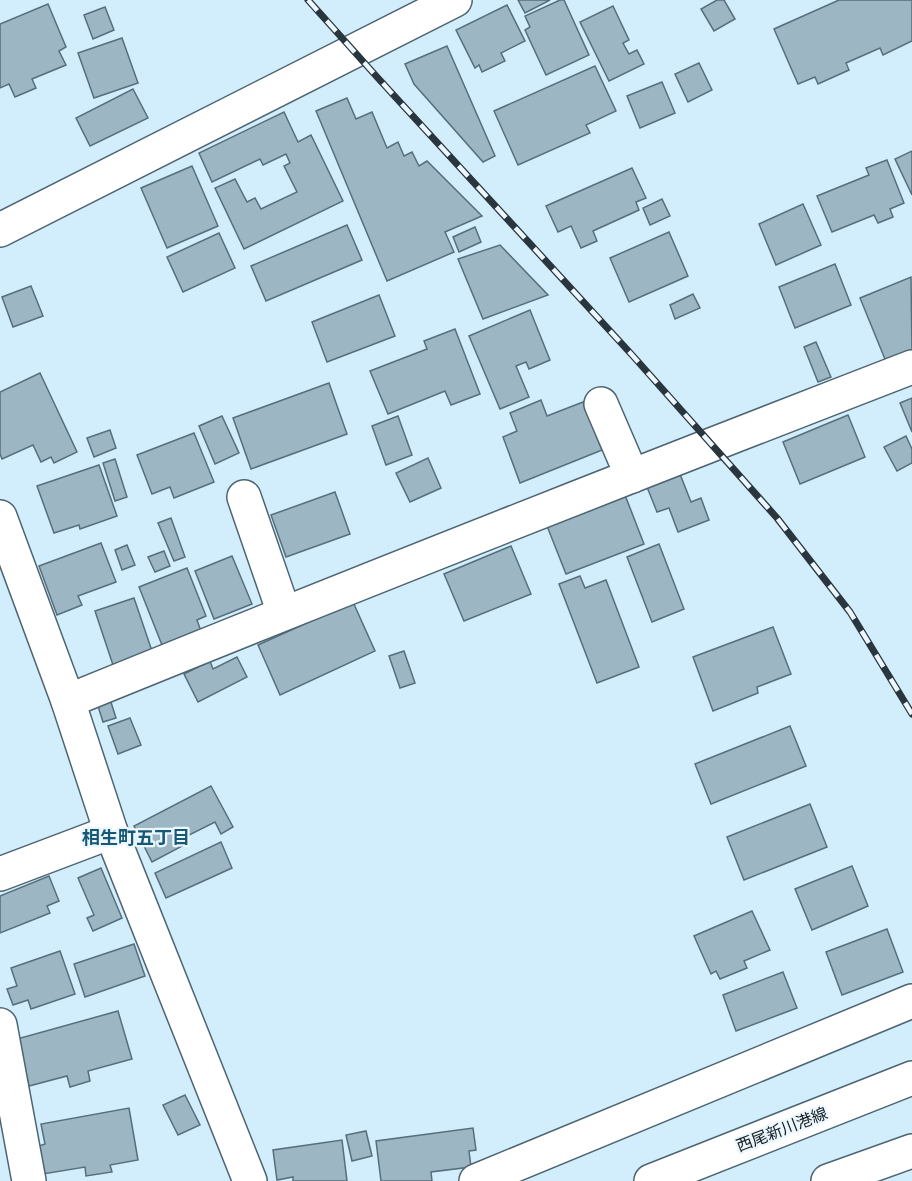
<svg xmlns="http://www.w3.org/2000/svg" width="912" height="1181" viewBox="0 0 912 1181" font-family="Signika,'Noto Sans JP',sans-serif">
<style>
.building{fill:#9cb6c4;stroke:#576f7c;stroke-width:1.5}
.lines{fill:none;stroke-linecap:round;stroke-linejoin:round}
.minor-casing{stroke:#4d6571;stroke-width:36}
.major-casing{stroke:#4d6571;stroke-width:36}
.minor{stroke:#fff;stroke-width:33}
.major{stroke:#fff;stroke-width:33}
.rail-casing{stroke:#2a363d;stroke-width:7}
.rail{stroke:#ecf7fd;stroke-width:4.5;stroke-dasharray:14;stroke-linecap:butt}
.labels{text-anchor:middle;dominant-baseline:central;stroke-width:4.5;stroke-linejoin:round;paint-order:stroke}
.street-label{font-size:16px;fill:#131d22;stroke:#ecf7fd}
.neighbourhood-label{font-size:18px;font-weight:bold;fill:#165976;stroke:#ecf7fd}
</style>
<rect width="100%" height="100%" fill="#d2edfc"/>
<g class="building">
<polygon points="518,0 550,0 525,13"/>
<polygon points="560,0 564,0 589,55 546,75 525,30 530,27 525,16"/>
<polygon points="717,0 724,0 735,19 714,31 701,9"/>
<polygon points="839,0 912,0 912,41 883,55 880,48 846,63 849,70 818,84 815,77 798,84 774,29"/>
<polygon points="48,4 66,47 59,51 66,65 32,79 36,88 15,97 9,84 0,88 0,24"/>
<polygon points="507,5 525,41 501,53 505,61 482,72 479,65 475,68 456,30"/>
<polygon points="613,6 629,40 623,43 629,54 637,50 644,64 609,81 580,22"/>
<polygon points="105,7 114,30 93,39 84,15"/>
<polygon points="122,38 138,83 94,98 78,53"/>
<polygon points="447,46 495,156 483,162 414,84 405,64"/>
<polygon points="699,63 712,90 688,102 675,74"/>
<polygon points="595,66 616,111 586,125 590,133 518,165 494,111"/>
<polygon points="662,82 675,113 640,128 627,96"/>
<polygon points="133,89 148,118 90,146 76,118"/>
<polygon points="347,98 356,119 372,112 387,148 398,142 404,156 412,152 419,166 427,161 482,216 445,232 454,252 387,281 316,111"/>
<polygon points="284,112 298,142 311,135 343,201 244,249 215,188 235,179 247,202 255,198 261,209 297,192 284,166 290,163 286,154 263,165 260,159 212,182 199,153"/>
<polygon points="912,151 912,195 895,159"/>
<polygon points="887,160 904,203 890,209 893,217 878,223 874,215 832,232 817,196 869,175 866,168"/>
<polygon points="192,166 218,226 167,248 141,188"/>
<polygon points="632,168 646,198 636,202 639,210 593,231 597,241 581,248 571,226 558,232 546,206"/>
<polygon points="662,199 670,216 650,225 643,208"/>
<polygon points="803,204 821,245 776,265 759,224"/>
<polygon points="347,225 362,260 266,301 251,266"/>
<polygon points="475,227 481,242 459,252 453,237"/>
<polygon points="669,232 688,276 629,302 610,258"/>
<polygon points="219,233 235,268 183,292 167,257"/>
<polygon points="500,245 548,295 483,319 458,259"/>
<polygon points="835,264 851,305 795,328 779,287"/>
<polygon points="911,277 912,353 887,364 860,298"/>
<polygon points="31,286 43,316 13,327 2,297"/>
<polygon points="693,294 700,308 675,319 670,305"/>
<polygon points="379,295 395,336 327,362 312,322"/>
<polygon points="530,310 550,360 529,369 526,362 516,366 529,397 500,409 469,336"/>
<polygon points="455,329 480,394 451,405 445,391 388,414 370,371 427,349 424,341"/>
<polygon points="816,342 831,377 818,382 804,347"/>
<polygon points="40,373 77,452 54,463 51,457 41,462 33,445 2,459 0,454 0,392"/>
<polygon points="329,383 347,434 251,469 233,418"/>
<polygon points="912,398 912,432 900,403"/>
<polygon points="541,400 547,416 583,402 602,450 520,483 503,437 517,431 510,413"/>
<polygon points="848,415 865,457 800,484 783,442"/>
<polygon points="222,416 239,453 215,464 199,426"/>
<polygon points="398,416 412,455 386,465 372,426"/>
<polygon points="110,430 116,448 94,457 87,438"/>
<polygon points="194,433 214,482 174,498 170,487 152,494 137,455"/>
<polygon points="906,436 912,449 912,463 897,471 884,447"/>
<polygon points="428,458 441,488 410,502 396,473"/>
<polygon points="115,459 127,497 115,501 103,463"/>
<polygon points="99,465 117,516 80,529 79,525 54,533 37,486"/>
<polygon points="678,469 691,502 701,498 709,520 678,532 669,508 657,512 645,482"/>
<polygon points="335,492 350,534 286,557 271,515"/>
<polygon points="625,495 644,544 566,574 547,526"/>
<polygon points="171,518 185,557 174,561 158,523"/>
<polygon points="101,543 116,582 78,596 82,605 57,615 39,566"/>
<polygon points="659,544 684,609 652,622 627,557"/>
<polygon points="127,545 135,565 122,570 115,550"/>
<polygon points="511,546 531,594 464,621 444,574"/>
<polygon points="164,551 170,566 155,572 148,557"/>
<polygon points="232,556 252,604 214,619 195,571"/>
<polygon points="187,568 206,616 197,620 202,634 164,650 139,587"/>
<polygon points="580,576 585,588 606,580 639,667 597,683 559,584"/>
<polygon points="134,598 152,651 113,665 95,611"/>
<polygon points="353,602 375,651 280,695 258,645"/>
<polygon points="773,627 791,674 757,687 758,693 713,711 693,657"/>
<polygon points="404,651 415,683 400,688 389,656"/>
<polygon points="237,657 247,677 198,702 184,674 210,661 213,669"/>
<polygon points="110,699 116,718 103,722 97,703"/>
<polygon points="130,718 141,745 118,754 108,726"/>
<polygon points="790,726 806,766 711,804 695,764"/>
<polygon points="211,786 233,827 221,834 215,822 183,838 186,844 152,862 134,826"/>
<polygon points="810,804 827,847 744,880 727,837"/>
<polygon points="221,842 232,868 166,898 155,873"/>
<polygon points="852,866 868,906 812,930 795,889"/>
<polygon points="101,868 122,918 93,931 87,918 94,915 78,878"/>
<polygon points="49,876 59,901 47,906 50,913 0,933 0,896"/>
<polygon points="752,911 770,950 744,961 747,968 720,979 716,971 711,974 694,936"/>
<polygon points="887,929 903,972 842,995 826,952"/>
<polygon points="134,944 145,976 85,997 74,964"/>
<polygon points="60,951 75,994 31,1009 28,1000 13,1005 7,989 17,986 11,968"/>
<polygon points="783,972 797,1008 736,1031 723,995"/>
<polygon points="118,1011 132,1059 88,1071 90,1081 70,1087 67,1076 29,1086 17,1039"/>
<polygon points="185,1095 200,1125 178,1135 163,1105"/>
<polygon points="129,1108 138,1160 110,1165 112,1172 86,1176 85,1167 43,1174 39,1146 45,1144 41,1124"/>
<polygon points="473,1128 476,1150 469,1151 471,1167 431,1172 432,1181 381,1181 376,1141"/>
<polygon points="366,1131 372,1156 352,1161 346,1135"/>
<polygon points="342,1140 347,1181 293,1181 293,1177 277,1180 273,1150"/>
</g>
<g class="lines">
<g class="minor-casing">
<g id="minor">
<polyline points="0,230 455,0"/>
<polyline points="601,404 632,476"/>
<polyline points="244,497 284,613"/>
<polyline points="0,517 68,701 111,832 250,1181"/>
<path d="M68,701c280,-114 562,-225 844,-334"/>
<polyline points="0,874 111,832"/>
<polyline points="0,1025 29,1181"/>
<polyline points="476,1181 912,1001"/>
<polyline points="828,1181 912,1151"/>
</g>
</g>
<g class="major-casing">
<polyline id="major" points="651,1181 912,1078"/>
</g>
<use href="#minor" class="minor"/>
<use href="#major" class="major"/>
<g class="rail-casing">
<polyline id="rail" points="308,0 377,77 633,356 777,518 850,612 912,714"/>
</g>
<use href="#rail" class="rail"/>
</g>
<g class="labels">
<g class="street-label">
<text transform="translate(782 1130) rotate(-21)">西尾新川港線</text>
</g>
<g class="neighbourhood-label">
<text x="136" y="838">相生町五丁目</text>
</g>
</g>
</svg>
